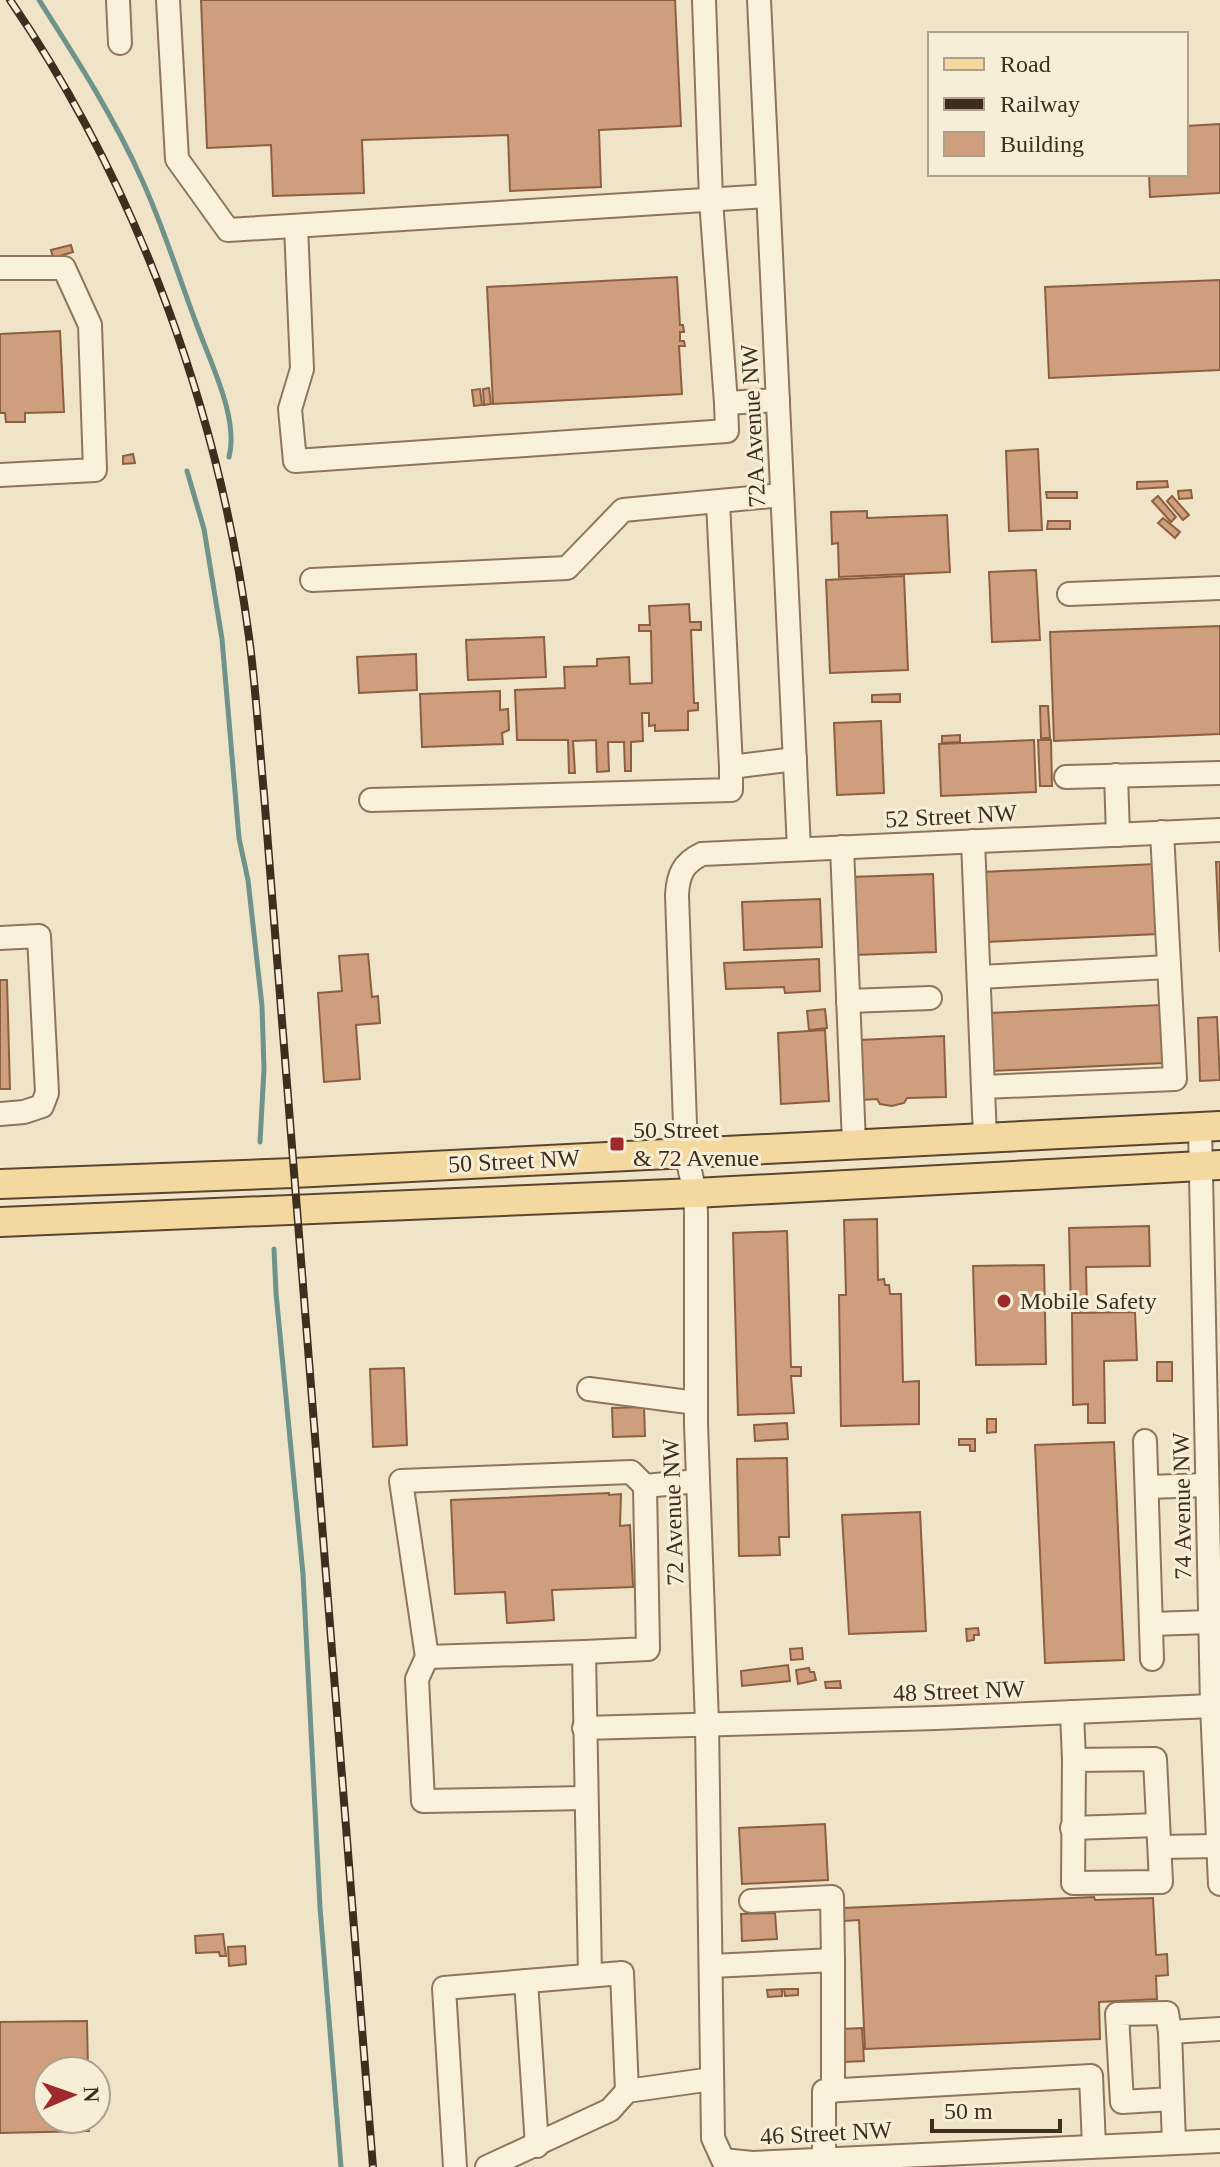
<svg xmlns="http://www.w3.org/2000/svg" width="1220" height="2167" viewBox="0 0 1220 2167" font-family="'Times New Roman',serif">
<style>
.lines{fill:none;stroke-linecap:round;stroke-linejoin:round}
.stream{stroke:#6f938a;stroke-width:5}
.building{fill:#cf9f7d;stroke:#8d5f41;stroke-width:2}
.minor-casing{stroke:#8d765c;stroke-width:26}
.major-casing{stroke:#5b4430;stroke-width:32}
.minor{stroke:#faf1dc;stroke-width:22}
.major{stroke:#f3d9a0;stroke-width:28}
.rail-casing{stroke:#3d2e20;stroke-width:8}
.rail{stroke:#f7eed8;stroke-width:5;stroke-dasharray:15;stroke-linecap:butt}
.poi-dot{fill:#9e2a2b;stroke:#f7eed8;stroke-width:3}
.labels{text-anchor:middle;dominant-baseline:central;stroke-width:6;stroke-linejoin:round;paint-order:stroke}
.street-label{font-size:24px;fill:#3d2e20;stroke:#f7eed8}
.poi-label{font-size:24px;fill:#3d2e20;stroke:#f7eed8;text-anchor:start}
</style>
<rect width="100%" height="100%" fill="#f0e4c8"/>
<g class="lines">
<g class="stream">
<path d="M39,0c37,58 75,117 103,180 22,48 37,98 56,148 13,36 41,91 31,129"/>
<polyline points="187,471 204,529 222,639 239,838 248,880 262,1006 264,1069 260,1142"/>
<polyline points="274,1249 276,1293 303,1574 320,1907 341,2167"/>
</g>
</g>
<g class="building">
<polygon points="201,0 675,0 681,126 599,130 601,187 510,191 508,135 362,140 364,193 273,196 271,145 207,148"/>
<polygon points="1220,124 1220,193 1150,197 1149,174 1186,174 1186,126"/>
<polygon points="71,245 73,252 53,258 51,250"/>
<polygon points="677,277 680,325 683,325 684,332 680,332 680,341 684,341 685,346 679,346 682,394 493,404 487,287"/>
<polygon points="1220,280 1220,370 1049,378 1045,287"/>
<polygon points="60,331 64,412 25,413 25,422 6,422 5,413 0,413 0,334"/>
<polygon points="489,388 491,404 484,405 483,389"/>
<polygon points="480,389 482,405 474,406 472,390"/>
<polygon points="1038,449 1042,530 1009,531 1006,451"/>
<polygon points="133,454 135,463 123,464 123,456"/>
<polygon points="1167,481 1168,487 1137,489 1137,482"/>
<polygon points="1191,490 1192,498 1179,499 1178,491"/>
<polygon points="1046,492 1077,492 1077,498 1047,498"/>
<polygon points="1158,496 1176,517 1171,522 1152,501"/>
<polygon points="1172,496 1189,515 1183,520 1167,501"/>
<polygon points="867,511 867,518 947,515 950,572 839,577 838,543 832,544 831,512"/>
<polygon points="1163,518 1180,532 1175,538 1158,523"/>
<polygon points="1048,521 1070,521 1070,529 1047,529"/>
<polygon points="1036,570 1040,640 992,642 989,572"/>
<polygon points="904,576 908,670 830,673 826,580"/>
<polygon points="689,604 690,622 701,622 701,630 691,630 694,703 698,703 698,710 688,711 688,730 655,731 655,725 649,726 649,713 642,713 643,741 631,742 631,771 625,771 624,742 608,742 609,771 597,772 596,740 573,741 575,773 569,773 568,740 517,740 515,690 565,688 564,667 597,666 597,659 629,657 630,684 652,683 651,631 639,631 639,625 650,625 649,606"/>
<polygon points="1220,626 1220,734 1054,741 1050,632"/>
<polygon points="544,637 546,677 468,680 466,640"/>
<polygon points="416,654 417,690 359,693 357,657"/>
<polygon points="500,691 500,710 508,709 509,730 502,733 503,744 422,747 420,694"/>
<polygon points="900,694 900,702 872,702 872,695"/>
<polygon points="1040,706 1048,706 1050,738 1041,738"/>
<polygon points="881,721 884,793 837,795 834,723"/>
<polygon points="960,735 960,742 942,743 942,736"/>
<polygon points="1034,740 1036,792 941,796 939,744"/>
<polygon points="1038,740 1051,740 1052,786 1040,786"/>
<polygon points="1216,862 1220,862 1220,952"/>
<polygon points="1155,864 1158,934 986,942 983,872"/>
<polygon points="933,874 936,952 854,955 851,877"/>
<polygon points="820,899 822,947 744,950 742,902"/>
<polygon points="368,954 372,997 378,996 380,1023 356,1025 360,1079 324,1082 318,993 342,991 339,956"/>
<polygon points="819,959 820,991 785,993 784,987 726,989 724,963"/>
<polygon points="0,980 7,980 10,1089 0,1089"/>
<polygon points="1161,1005 1164,1063 992,1071 989,1013"/>
<polygon points="825,1009 827,1028 809,1030 807,1011"/>
<polygon points="1217,1017 1220,1080 1200,1081 1198,1018"/>
<polygon points="825,1030 829,1101 781,1104 778,1033"/>
<polygon points="944,1036 946,1097 907,1098 904,1103 892,1106 880,1104 877,1099 861,1100 859,1040"/>
<polygon points="877,1219 878,1280 884,1279 885,1285 889,1285 890,1294 901,1294 903,1382 919,1381 919,1424 841,1426 839,1295 846,1295 844,1220"/>
<polygon points="1149,1226 1150,1266 1086,1267 1087,1311 1071,1311 1069,1228"/>
<polygon points="787,1231 791,1367 801,1367 801,1376 791,1376 794,1413 738,1415 733,1233"/>
<polygon points="1044,1265 1046,1364 976,1365 973,1266"/>
<polygon points="1135,1312 1137,1360 1104,1361 1105,1423 1088,1423 1088,1404 1073,1405 1072,1313"/>
<rect x="1157" y="1362" width="15" height="19"/>
<polygon points="404,1368 407,1445 373,1447 370,1369"/>
<polygon points="644,1407 645,1436 613,1437 612,1408"/>
<polygon points="987,1419 996,1419 996,1432 987,1433"/>
<polygon points="787,1423 788,1439 755,1441 754,1425"/>
<polygon points="959,1439 975,1439 975,1451 970,1451 970,1445 959,1445"/>
<polygon points="1114,1442 1124,1660 1045,1663 1035,1445"/>
<polygon points="787,1458 789,1537 779,1537 780,1555 739,1556 737,1459"/>
<polygon points="609,1493 609,1495 621,1494 620,1526 630,1525 633,1587 552,1590 554,1620 507,1623 505,1592 455,1594 451,1500"/>
<polygon points="920,1512 926,1631 849,1634 842,1515"/>
<polygon points="978,1628 979,1635 974,1635 974,1640 967,1641 966,1629"/>
<polygon points="802,1648 803,1659 791,1660 790,1649"/>
<polygon points="788,1665 790,1681 742,1686 741,1671"/>
<polygon points="809,1668 810,1672 814,1672 816,1680 798,1684 796,1670"/>
<polygon points="840,1681 841,1688 826,1688 825,1682"/>
<polygon points="825,1824 828,1880 742,1884 739,1828"/>
<polygon points="1094,1897 1095,1900 1153,1898 1156,1955 1167,1954 1168,1975 1156,1976 1157,1999 1099,2002 1100,2039 865,2049 859,1920 844,1921 843,1908"/>
<polygon points="775,1913 777,1939 742,1941 741,1914"/>
<polygon points="223,1934 226,1956 220,1956 219,1952 196,1953 195,1936"/>
<polygon points="245,1946 246,1964 229,1966 228,1947"/>
<polygon points="782,1989 782,1996 768,1997 767,1990"/>
<polygon points="784,1989 798,1989 798,1995 785,1996"/>
<polygon points="87,2021 88,2071 48,2071 48,2119 89,2119 89,2131 0,2133 0,2022"/>
<polygon points="862,2028 864,2061 843,2062 841,2029"/>
</g>
<g class="lines">
<g class="minor-casing">
<g id="minor">
<polyline points="118,0 120,43"/>
<polyline points="168,0 177,159 228,230 768,196"/>
<polyline points="704,0 711,200 726,403 778,400"/>
<polyline points="759,0 799,849"/>
<polyline points="296,226 302,369 290,409 295,461 727,431 726,403"/>
<polyline points="0,268 64,268 90,325 95,470 0,475"/>
<polyline points="718,502 731,767 795,759"/>
<polyline points="312,580 567,568 623,510 782,495"/>
<polyline points="1069,594 1220,588"/>
<polyline points="1116,775 1118,835"/>
<polyline points="1066,777 1220,773"/>
<polyline points="371,800 731,790 731,767"/>
<path d="M1220,830l-518,24c-19,9 -24,21 -25,41l9,258 9,40 1,20v211l11,299 6,415 10,22 29,3 468,-22"/>
<polyline points="973,841 985,1138"/>
<polyline points="842,847 854,1144"/>
<polyline points="0,938 39,936 47,1093 42,1106 24,1112 0,1114"/>
<polyline points="979,977 1169,967"/>
<polyline points="848,1001 930,998"/>
<polyline points="983,1087 1175,1079 1162,832"/>
<polyline points="1200,1127 1212,1706 1220,1884"/>
<polyline points="589,1389 696,1403"/>
<polyline points="1145,1441 1152,1659"/>
<polyline points="1147,1487 1207,1485"/>
<polyline points="1151,1624 1210,1622"/>
<polyline points="584,1652 648,1649 645,1486"/>
<polyline points="427,1657 417,1679 423,1801 585,1798"/>
<polyline points="1072,1712 1074,1760"/>
<polyline points="584,1728 936,1718 1212,1706"/>
<polygon points="1155,1759 1161,1882 1073,1883 1074,1760"/>
<polyline points="1072,1828 1158,1825"/>
<polyline points="1160,1847 1218,1846"/>
<polyline points="751,1901 832,1897 833,1960"/>
<polyline points="711,1966 833,1960 833,2091"/>
<polyline points="590,1975 584,1652 427,1657 401,1481 631,1472 645,1486 698,1481"/>
<polyline points="526,1981 537,2146"/>
<polyline points="1170,2032 1167,2013 1117,2014 1122,2102 1172,2099"/>
<polyline points="1174,2143 1170,2032 1220,2029"/>
<polyline points="824,2160 824,2091 1091,2076 1094,2146"/>
<polyline points="455,2167 444,1988 622,1973 627,2091"/>
<polyline points="487,2167 610,2110 627,2091 712,2079"/>
</g>
</g>
<g class="major-casing">
<g id="major">
<polyline points="0,1184 293,1173 1220,1126"/>
<polyline points="0,1222 695,1193 1220,1165"/>
</g>
</g>
<use href="#minor" class="minor"/>
<use href="#major" class="major"/>
<g class="rail-casing">
<path id="rail" d="M10,0c129,189 209,411 239,637 7,52 10,105 15,157l109,1373"/>
</g>
<use href="#rail" class="rail"/>
</g>
<g class="poi-dot">
<rect x="609" y="1136" width="16" height="16" rx="4"/>
<circle cx="1004" cy="1301" r="8"/>
</g>
<g class="labels">
<g class="street-label">
<text transform="translate(753 426) rotate(-93)">72A Avenue NW</text>
<text transform="translate(951 816) rotate(-3)">52 Street NW</text>
<text transform="translate(514 1161) rotate(-3)">50 Street NW</text>
<text transform="translate(1182 1506) rotate(-91)">74 Avenue NW</text>
<text transform="translate(673 1512) rotate(-92)">72 Avenue NW</text>
<text transform="translate(959 1691) rotate(-2)">48 Street NW</text>
<text transform="translate(826 2133) rotate(-3)">46 Street NW</text>
</g>
<g class="poi-label">
<text x="633" y="1130">50 Street<tspan x="633" dy="28">&amp; 72 Avenue</tspan></text>
<text x="1020" y="1301">Mobile Safety</text>
</g>
</g>
<rect x="928" y="32" width="260" height="144" fill="#f7eed8" stroke="#ada18e" stroke-width="2"/>
<rect x="944" y="58" width="40" height="12" fill="#f3d9a0" stroke="#ada18e" stroke-width="2"/>
<text x="1000" y="72" font-size="24" fill="#3d2e20">Road</text>
<rect x="944" y="98" width="40" height="12" fill="#3d2e20" stroke="#ada18e" stroke-width="2"/>
<text x="1000" y="112" font-size="24" fill="#3d2e20">Railway</text>
<rect x="944" y="132" width="40" height="24" fill="#cf9f7d" stroke="#ada18e" stroke-width="2"/>
<text x="1000" y="152" font-size="24" fill="#3d2e20">Building</text>
<g transform="translate(72 2095) rotate(88)"><circle r="38" fill="#f7eed8" stroke="#ada18e" stroke-width="2"/>
<path d="M0-6L14 30L0 20L-14 30Z" fill="#9e2a2b"/>
<text y="-12" font-size="22" font-weight="bold" text-anchor="middle" fill="#3d2e20">N</text>
</g>
<path d="M932 2119v12h128v-12" fill="none" stroke="#3d2e20" stroke-width="4"/>
<text x="944" y="2119" font-size="24" fill="#3d2e20" stroke="#f7eed8" stroke-width="6" paint-order="stroke">50 m</text>
</svg>
